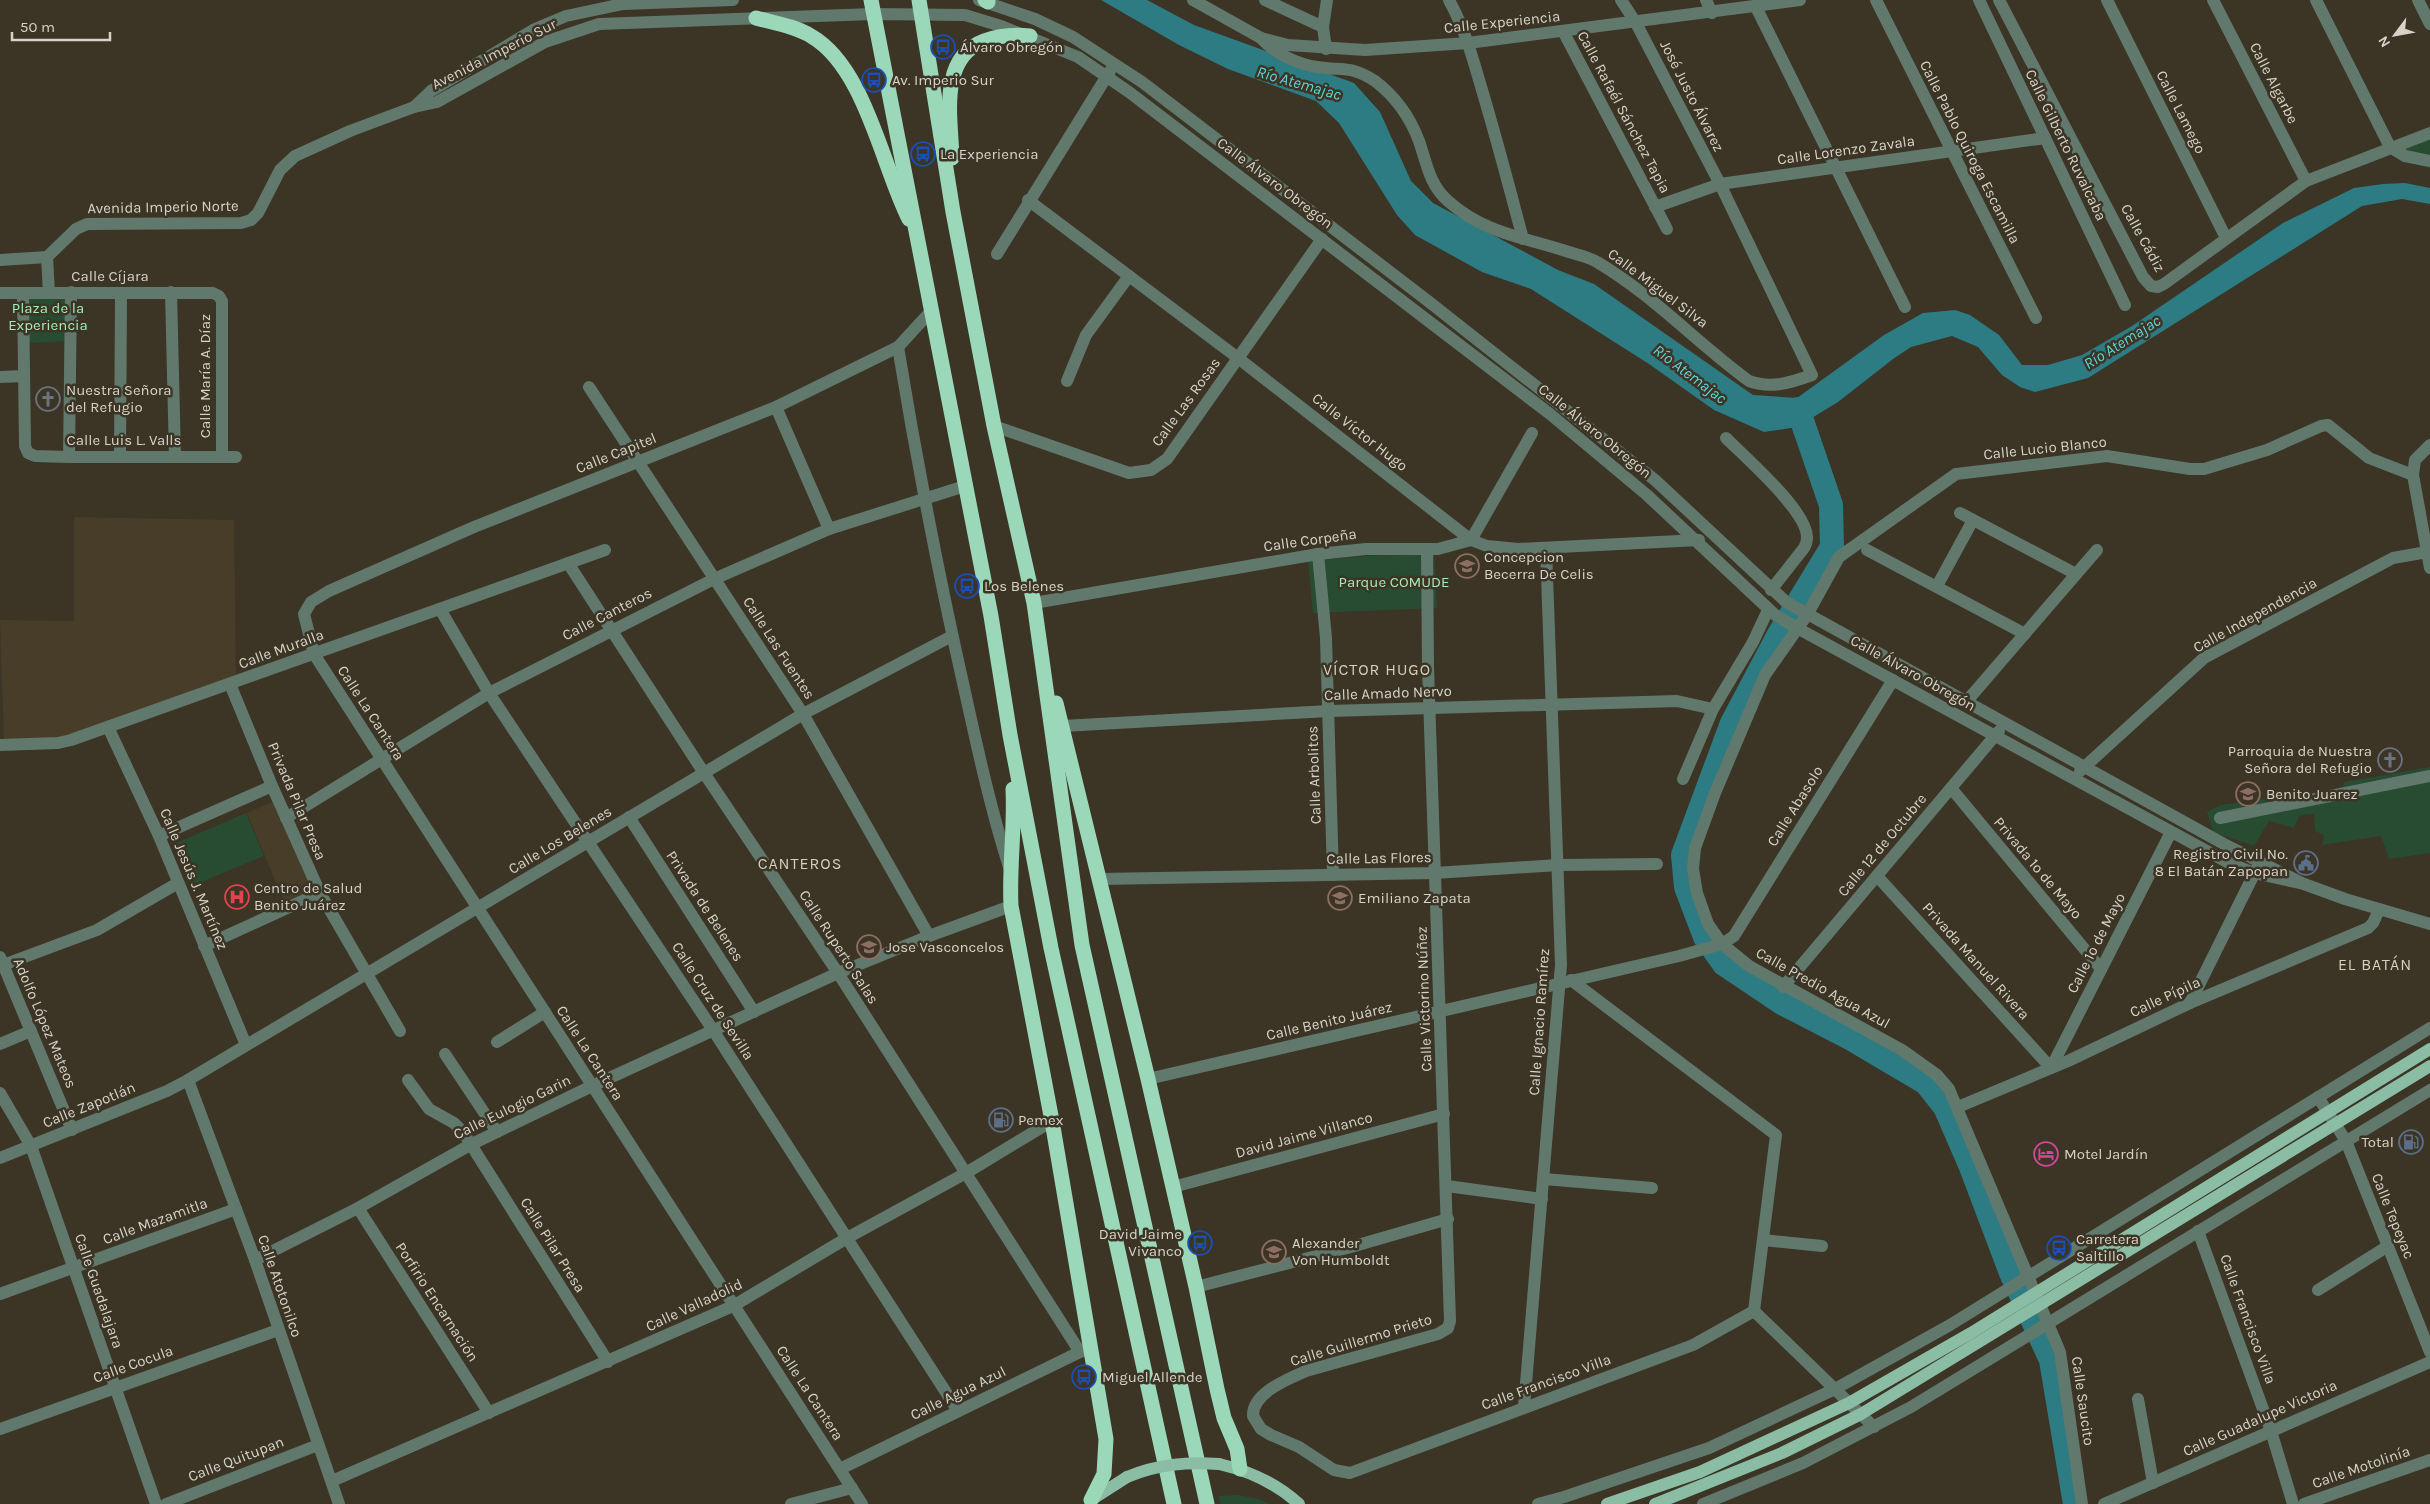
<svg xmlns="http://www.w3.org/2000/svg" width="2430" height="1504" viewBox="0 0 2430 1504" font-family="Karla,sans-serif">
<style>
.built{fill:#483d28}
.green{fill:#284c32}
.water{fill:#2d7c83}
.lines{fill:none;stroke-linecap:round;stroke-linejoin:round}
.river{stroke:#2d7c83;stroke-width:24}
.minor{stroke:#61796d;stroke-width:12}
.major{stroke:#8abda4;stroke-width:12}
.highway{stroke:#9ad8b9;stroke-width:15}
.major-bridge{stroke:#8abda4;stroke-width:12}
.labels{text-anchor:middle;dominant-baseline:central;stroke-width:5;stroke-linejoin:round;paint-order:stroke}
.street-label{font-size:15px;fill:#d8d3c9;stroke:#3c3425}
.poi-label{font-size:15px;fill:#d8d3c9;stroke:#3c3425;text-anchor:start}
.park-label{font-size:15px;fill:#a3ecb5;stroke:#3c3425}
.water-label{font-size:16px;font-style:italic;fill:#5fd4de;stroke:#3c3425}
.neighbourhood-label{font-size:16px;letter-spacing:1px;fill:#d9cfbc;stroke:#3c3425}
</style>
<rect width="100%" height="100%" fill="#3c3425"/>
<g class="built">
<polygon points="74,517 234,520 236,677 65,739 4,740 0,620 74,621"/>
<polygon points="274,801 314,891 285,904 247,813"/>
</g>
<g class="green">
<polygon points="2430,133 2430,168 2410,163 2390,147"/>
<polygon points="26,295 71,295 67,341 27,343"/>
<polygon points="1434,554 1437,608 1313,613 1308,561 1368,556"/>
<polygon points="2430,767 2430,853 2389,859 2381,836 2322,845 2324,835 2315,831 2314,814 2300,815 2294,828 2269,821 2254,846 2213,832 2207,812 2220,805 2343,789 2344,782"/>
<polygon points="246,813 264,856 192,886 174,844"/>
<polygon points="1238,1495 1259,1499 1269,1504 1220,1504 1219,1496"/>
</g>
<polygon class="water" points="1101,0 1147,0 1194,25 1354,83 1380,112 1411,181 1433,203 1558,270 1594,284 1753,395 1797,398 1884,335 1923,313 1955,310 1970,315 1999,335 2022,365 2048,365 2082,355 2132,326 2283,223 2354,188 2383,184 2405,183 2430,188 2430,204 2402,199 2362,206 2088,378 2035,392 2020,387 2002,375 1978,347 1952,336 1911,347 1893,359 1838,402 1797,427 1764,432 1714,410 1649,364 1531,289 1482,272 1415,235 1397,215 1339,123 1316,101 1228,69 1179,45"/>
<g class="lines">
<polyline class="river" points="1798,409 1831,505 1832,547 1778,636 1732,723 1683,855 1686,887 1705,937 1724,964 1782,1003 1848,1037 1926,1083 1945,1107 1971,1167 2011,1273 2051,1360 2075,1504"/>
<g class="minor">
<polyline points="979,0 1035,19 1073,37 1142,82 1428,301 1655,480 1786,602 2224,844 2304,884 2345,899 2430,924"/>
<polyline points="1193,0 1261,38 1288,45 1365,50 1468,43 1800,0"/>
<polyline points="1265,0 1323,27"/>
<path d="M1449,0c16,29 24,59 33,90 15,50 28,100 41,149"/>
<polyline points="1706,0 1712,13"/>
<polyline points="1876,0 2036,318"/>
<polyline points="1979,0 2125,305"/>
<polyline points="1999,0 2143,277 2151,286 2158,287 2164,284 2306,181 2430,133"/>
<polyline points="2107,0 2226,238"/>
<polyline points="2213,0 2306,181"/>
<polyline points="2316,0 2390,147 2405,156 2430,161"/>
<polyline points="2418,0 2430,24"/>
<polyline points="1756,7 1905,307"/>
<polyline points="1563,31 1667,229"/>
<path d="M1261,38c13,15 36,26 56,29 25,4 34,-2 58,14 21,16 35,36 44,60 8,23 10,43 29,60 37,33 76,36 121,51 9,3 20,5 28,10 56,33 100,81 152,119 22,8 41,2 63,-6l-92,-191 -84,-161 -15,-23"/>
<polyline points="1326,49 1323,27 1327,0"/>
<polyline points="414,107 431,91 535,29 566,16 623,4 733,0"/>
<polyline points="1028,200 1238,358 1471,540 1487,546 1518,549 1699,540"/>
<polyline points="1655,207 1720,184 2045,138"/>
<polyline points="997,254 1110,71"/>
<polyline points="47,257 49,293"/>
<polyline points="0,260 47,257 76,229 87,224 241,223 251,220 258,213 280,170 295,156 350,131 414,107 437,102 545,42 599,24 873,14 965,15 1001,26 1078,57 1129,92 1550,414 1647,495 1774,614 1797,628 2227,862 2254,873 2304,884"/>
<polyline points="171,292 175,457"/>
<polyline points="0,293 213,293 219,296 222,301 222,456"/>
<polyline points="23,293 25,446 28,453 35,456 69,457 236,457"/>
<path d="M898,347c19,116 41,230 67,345 13,59 26,118 44,175"/>
<polyline points="0,377 24,376"/>
<polyline points="1067,381 1086,335 1129,276"/>
<polyline points="589,387 803,714 929,936"/>
<polyline points="776,407 829,529"/>
<polyline points="994,426 1129,473 1151,470 1167,459 1322,239"/>
<path d="M1726,438c19,19 81,73 81,99 0,4 -1,8 -3,11l-33,42"/>
<polyline points="2430,445 2415,460 2413,475 2430,568"/>
<polyline points="69,457 71,292"/>
<polyline points="120,457 121,294"/>
<polyline points="1960,513 2076,574"/>
<path d="M1427,549l1,118 22,654 -2,7 -10,6 -132,37c-18,8 -54,22 -53,45l8,13 10,6 28,12 35,23 16,3 343,-128 61,-34"/>
<polyline points="1867,550 2025,634"/>
<polyline points="1318,554 1326,638 1333,875"/>
<polyline points="568,563 704,773 838,973 1080,1352"/>
<polyline points="1937,586 1973,520"/>
<polyline points="1034,603 1318,554 1366,549 1438,549 1471,540 1532,433"/>
<polyline points="440,609 489,693 713,1030 958,1411"/>
<polyline points="230,684 272,786 320,893 400,1031"/>
<polyline points="1966,702 2097,550"/>
<polyline points="1063,726 1329,711 1677,701 1713,709"/>
<polyline points="108,727 159,836 246,1045"/>
<polyline points="0,745 58,743 71,740 605,550"/>
<polyline points="2080,771 2204,658 2393,558 2427,552"/>
<polyline points="1683,779 1713,709 1753,642 1768,610"/>
<polyline points="1951,788 2101,969"/>
<polyline points="629,817 754,1012"/>
<polyline points="286,818 489,693 714,579 829,529 965,486"/>
<polyline points="2220,818 2430,776"/>
<polyline points="159,836 272,786"/>
<polyline points="1877,876 2051,1068 2171,832"/>
<polyline points="1100,879 1435,873 1558,865 1657,864"/>
<polyline points="204,946 320,893"/>
<polyline points="0,957 72,1130"/>
<polyline points="3,965 97,930 178,883"/>
<polyline points="1571,980 1776,1135 1754,1311"/>
<polyline points="1783,987 1999,731"/>
<polyline points="2190,1003 2258,866"/>
<polyline points="497,1042 545,1012"/>
<polyline points="0,1044 31,1031"/>
<polyline points="445,1054 497,1132"/>
<polyline points="1148,1079 1679,956 1722,944 1734,936 1893,680"/>
<polyline points="188,1080 255,1260 339,1504"/>
<polyline points="408,1080 429,1109 454,1123 463,1132 608,1362"/>
<polyline points="0,1093 31,1146 156,1504"/>
<polyline points="2318,1097 2346,1141 2430,1352"/>
<polyline points="1958,1107 2068,1061 2190,1003 2368,928 2373,923 2379,910"/>
<polyline points="0,1158 167,1091 188,1080 803,714 952,636"/>
<polyline points="1544,1179 1652,1188"/>
<polyline points="1447,1186 1542,1199"/>
<polyline points="1173,1187 1444,1114"/>
<polyline points="358,1208 489,1413"/>
<polyline points="2198,1231 2271,1431 2293,1504"/>
<polyline points="1763,1240 1822,1246"/>
<polyline points="255,1260 358,1208 470,1145 592,1086 838,973 929,936 1011,906"/>
<polyline points="1196,1287 1351,1247 1448,1219"/>
<polyline points="2318,1290 2388,1246"/>
<polyline points="0,1294 236,1209"/>
<polyline points="1754,1311 1874,1427"/>
<polyline points="2138,1399 2153,1483"/>
<polyline points="1524,1407 1561,965 1546,548"/>
<polyline points="0,1429 278,1330"/>
<polyline points="840,1469 1088,1348"/>
<polyline points="332,1481 733,1306 847,1238 966,1173 1052,1121"/>
<polyline points="166,1504 318,1445"/>
<polyline points="791,1504 852,1488"/>
<polyline points="862,1504 314,654 304,614 311,602 329,591 474,527 776,407 898,347 932,310"/>
<polyline points="1538,1504 1564,1497 1709,1448 1835,1389 1950,1325 2430,1028"/>
<polyline points="1703,1504 1803,1463 1911,1407 2430,1090"/>
<polyline points="2082,1504 2060,1352 1949,1089 1937,1075 1902,1050 1749,966 1722,944 1708,924 1697,893 1693,869 1695,848 1715,793 1765,675 1807,615 1839,557 1956,474 2107,456 2190,469 2204,469 2267,450 2321,426 2328,425 2369,458 2413,475"/>
<polyline points="2104,1504 2430,1362"/>
<polyline points="2304,1504 2430,1460"/>
</g>
<g class="major">
<path d="M1219,1464c31,7 57,19 80,40"/>
<polyline points="1091,1500 1127,1477"/>
<polyline points="1607,1504 1700,1472 1849,1403 1971,1333 2430,1049"/>
<polyline points="1655,1504 1782,1453 1861,1414 2430,1066"/>
</g>
<g class="highway">
<polyline points="871,0 991,616 1010,735 1051,948 1174,1504"/>
<polyline points="919,0 953,212 994,426 1034,603 1082,945 1207,1504"/>
<polyline points="985,0 988,2"/>
<path d="M756,18c18,5 39,8 55,18 54,31 71,130 98,183"/>
<path d="M952,158c-1,-39 -14,-100 32,-117 16,-6 30,-7 46,-5"/>
<polyline points="1056,703 1148,1079 1196,1287 1217,1389 1224,1418 1237,1449 1240,1469"/>
<path d="M1013,789c2,39 -4,78 -2,117l41,215 54,318 -2,35 -13,26"/>
</g>
<path class="major-bridge" d="M1127,1477c31,-13 59,-15 92,-13"/>
</g>
<defs>
<g id="bus-ring" transform="scale(1.25)"><circle r="9.5" fill="#3c3425" stroke="#1a4fb4" stroke-width="1.5"/><path d="M-5-6H5V4H4V6H2V4H-2V6H-4V4H-5ZM-3.5-4V0h7V-4ZM-3.5 1.2v1.5H-2V1.2ZM2 1.2v1.5H3.5V1.2Z" fill="#1a4fb4"/></g>
<g id="church-ring" transform="scale(1.25)"><circle r="9.5" fill="#3c3425" stroke="#6b7280" stroke-width="1.5"/><path d="M-1.2-6h2.4v3.5h3.3v2.4h-3.3V6h-2.4V-.1h-3.3v-2.4h3.3Z" fill="#6b7280"/></g>
<g id="school-ring" transform="scale(1.25)"><circle r="9.5" fill="#3c3425" stroke="#8d6e63" stroke-width="1.5"/><path d="M0-5L7-2L0 1L-7-2ZM-4 1L0 2.5L4 1V4Q0 6-4 4Z" fill="#8d6e63"/></g>
<g id="civic-ring" transform="scale(1.25)"><circle r="9.5" fill="#3c3425" stroke="#5c6f8a" stroke-width="1.5"/><path d="M-.6-6.5H3V-4.5H.6V-3L4-1V1h2V6H-6V1h2V-1L-.6-3ZM-1.2 2.5V6h2.4V2.5Z" fill="#5c6f8a"/></g>
<g id="hospital-ring" transform="scale(1.25)"><circle r="9.5" fill="#3c3425" stroke="#e0444e" stroke-width="1.5"/><path d="M-5-5h3v3.5h4V-5h3V5h-3V1.5h-4V5h-3Z" fill="#e0444e"/></g>
<g id="fuel-ring" transform="scale(1.25)"><circle r="9.5" fill="#3c3425" stroke="#5c6f8a" stroke-width="1.5"/><path d="M-5.5-6h7V0h2V4h1.3V-2.5L3-4.5l.8-.8L6-3V5H2.5V1h-1V6h-7ZM-4.2-4.7v3.2H.2V-4.7Z" fill="#5c6f8a"/></g>
<g id="hotel-ring" transform="scale(1.25)"><circle r="9.5" fill="#3c3425" stroke="#d1479c" stroke-width="1.5"/><path d="M-6-4.5h1.5V1H6V5H4.5V3h-9V5H-6ZM-4 0a1.8 1.8 0 1 1 3.6 0ZM.5 0V-2.5h3Q6-2.5 6 0Z" fill="#d1479c"/></g>
</defs>
<g fill-rule="evenodd">
<use href="#bus-ring" x="943" y="47"/>
<use href="#bus-ring" x="874" y="80"/>
<use href="#bus-ring" x="923" y="154"/>
<use href="#church-ring" x="48" y="399"/>
<use href="#school-ring" x="1467" y="566"/>
<use href="#bus-ring" x="967" y="586"/>
<use href="#church-ring" x="2390" y="760"/>
<use href="#school-ring" x="2248" y="794"/>
<use href="#civic-ring" x="2306" y="863"/>
<use href="#hospital-ring" x="237" y="897"/>
<use href="#school-ring" x="1340" y="898"/>
<use href="#school-ring" x="869" y="947"/>
<use href="#fuel-ring" x="1001" y="1120"/>
<use href="#fuel-ring" x="2411" y="1142"/>
<use href="#hotel-ring" x="2046" y="1154"/>
<use href="#bus-ring" x="1200" y="1243"/>
<use href="#bus-ring" x="2059" y="1248"/>
<use href="#school-ring" x="1274" y="1252"/>
<use href="#bus-ring" x="1084" y="1377"/>
</g>
<g class="labels">
<g class="street-label">
<text transform="translate(1502 22) rotate(-6)">Calle Experiencia</text>
<text transform="translate(494 54) rotate(-27)">Avenida Imperio Sur</text>
<text transform="translate(2274 83) rotate(63)">Calle Algarbe</text>
<text transform="translate(1692 96) rotate(63)">José Justo Álvarez</text>
<text transform="translate(1624 112) rotate(62)">Calle Rafaél Sánchez Tapia</text>
<text transform="translate(2181 112) rotate(63)">Calle Lamego</text>
<text transform="translate(2066 145) rotate(64)">Calle Gilberto Ruvalcaba</text>
<text transform="translate(1846 150) rotate(-8)">Calle Lorenzo Zavala</text>
<text transform="translate(1970 152) rotate(63)">Calle Pablo Quiroga Escamilla</text>
<text transform="translate(1275 183) rotate(37)">Calle Álvaro Obregón</text>
<text transform="translate(163 207) rotate(-1)">Avenida Imperio Norte</text>
<text transform="translate(2143 238) rotate(61)">Calle Cádiz</text>
<text x="110" y="276">Calle Cíjara</text>
<text transform="translate(1658 288) rotate(37)">Calle Miguel Silva</text>
<text transform="translate(205 376) rotate(-90)">Calle María A. Díaz</text>
<text transform="translate(1186 402) rotate(-54)">Calle Las Rosas</text>
<text transform="translate(1595 431) rotate(39)">Calle Álvaro Obregón</text>
<text transform="translate(1360 432) rotate(38)">Calle Víctor Hugo</text>
<text x="124" y="440">Calle Luis L. Valls</text>
<text transform="translate(2045 448) rotate(-6)">Calle Lucio Blanco</text>
<text transform="translate(616 453) rotate(-22)">Calle Capitel</text>
<text transform="translate(1310 540) rotate(-8)">Calle Corpeña</text>
<text transform="translate(607 614) rotate(-27)">Calle Canteros</text>
<text transform="translate(2255 615) rotate(-29)">Calle Independencia</text>
<text transform="translate(779 648) rotate(57)">Calle Las Fuentes</text>
<text transform="translate(281 649) rotate(-20)">Calle Muralla</text>
<text transform="translate(1913 673) rotate(29)">Calle Álvaro Obregón</text>
<text transform="translate(1388 693) rotate(-2)">Calle Amado Nervo</text>
<text transform="translate(371 713) rotate(57)">Calle La Cantera</text>
<text transform="translate(1314 775) rotate(-92)">Calle Arbolitos</text>
<text transform="translate(297 801) rotate(67)">Privada Pilar Presa</text>
<text transform="translate(1795 806) rotate(-58)">Calle Abasolo</text>
<text transform="translate(560 840) rotate(-31)">Calle Los Belenes</text>
<text transform="translate(1882 845) rotate(-50)">Calle 12 de Octubre</text>
<text transform="translate(1379 858) rotate(-1)">Calle Las Flores</text>
<text transform="translate(2038 868) rotate(50)">Privada 1o de Mayo</text>
<text transform="translate(194 879) rotate(67)">Calle Jesús J. Martínez</text>
<text transform="translate(705 906) rotate(57)">Privada de Belenes</text>
<text transform="translate(2096 943) rotate(-63)">Calle 1o de Mayo</text>
<text transform="translate(839 947) rotate(57)">Calle Ruperto Salas</text>
<text transform="translate(1976 961) rotate(48)">Privada Manuel Rivera</text>
<text transform="translate(1823 988) rotate(29)">Calle Predio Agua Azul</text>
<text transform="translate(2165 997) rotate(-25)">Calle Pípila</text>
<text transform="translate(1424 999) rotate(-92)">Calle Victorino Núñez</text>
<text transform="translate(713 1001) rotate(57)">Calle Cruz de Sevilla</text>
<text transform="translate(1329 1021) rotate(-13)">Calle Benito Juárez</text>
<text transform="translate(1539 1022) rotate(-86)">Calle Ignacio Ramírez</text>
<text transform="translate(45 1023) rotate(67)">Adolfo López Mateos</text>
<text transform="translate(590 1053) rotate(57)">Calle La Cantera</text>
<text transform="translate(89 1105) rotate(-22)">Calle Zapotlán</text>
<text transform="translate(512 1107) rotate(-26)">Calle Eulogio Garin</text>
<text transform="translate(1304 1135) rotate(-15)">David Jaime Villanco</text>
<text transform="translate(2393 1216) rotate(68)">Calle Tepeyac</text>
<text transform="translate(155 1221) rotate(-20)">Calle Mazamitla</text>
<text transform="translate(553 1245) rotate(58)">Calle Pilar Presa</text>
<text transform="translate(280 1286) rotate(71)">Calle Atotonilco</text>
<text transform="translate(99 1291) rotate(71)">Calle Guadalajara</text>
<text transform="translate(437 1302) rotate(57)">Porfirio Encarnación</text>
<text transform="translate(694 1305) rotate(-25)">Calle Valladolid</text>
<text transform="translate(2248 1319) rotate(70)">Calle Francisco Villa</text>
<text transform="translate(1361 1340) rotate(-17)">Calle Guillermo Prieto</text>
<text transform="translate(133 1364) rotate(-20)">Calle Cocula</text>
<text transform="translate(1546 1382) rotate(-20)">Calle Francisco Villa</text>
<text transform="translate(810 1393) rotate(57)">Calle La Cantera</text>
<text transform="translate(958 1393) rotate(-26)">Calle Agua Azul</text>
<text transform="translate(2083 1401) rotate(82)">Calle Saucito</text>
<text transform="translate(2260 1418) rotate(-24)">Calle Guadalupe Victoria</text>
<text transform="translate(236 1459) rotate(-21)">Calle Quitupan</text>
<text transform="translate(2361 1467) rotate(-19)">Calle Motolinía</text>
</g>
<g class="poi-label">
<text x="960" y="47">Álvaro Obregón</text>
<text x="892" y="80">Av. Imperio Sur</text>
<text x="940" y="154">La Experiencia</text>
<text x="66" y="390">Nuestra Señora<tspan x="66" dy="17">del Refugio</tspan></text>
<text x="1484" y="557">Concepcion<tspan x="1484" dy="17">Becerra De Celis</tspan></text>
<text x="984" y="586">Los Belenes</text>
<text x="2372" y="751" text-anchor="end">Parroquia de Nuestra<tspan x="2372" dy="17">Señora del Refugio</tspan></text>
<text x="2266" y="794">Benito Juarez</text>
<text x="2288" y="854" text-anchor="end">Registro Civil No.<tspan x="2288" dy="17">8 El Batán Zapopan</tspan></text>
<text x="254" y="888">Centro de Salud<tspan x="254" dy="17">Benito Juárez</tspan></text>
<text x="1358" y="898">Emiliano Zapata</text>
<text x="886" y="947">Jose Vasconcelos</text>
<text x="1018" y="1120">Pemex</text>
<text x="2394" y="1142" text-anchor="end">Total</text>
<text x="2064" y="1154">Motel Jardín</text>
<text x="1182" y="1234" text-anchor="end">David Jaime<tspan x="1182" dy="17">Vivanco</tspan></text>
<text x="2076" y="1239">Carretera<tspan x="2076" dy="17">Saltillo</tspan></text>
<text x="1292" y="1243">Alexander<tspan x="1292" dy="17">Von Humboldt</tspan></text>
<text x="1102" y="1377">Miguel Allende</text>
</g>
<g class="park-label">
<text x="48" y="308">Plaza de la<tspan x="48" dy="17">Experiencia</tspan></text>
<text x="1394" y="582">Parque COMUDE</text>
</g>
<g class="water-label">
<text transform="translate(1299 83) rotate(16)">Río Atemajac</text>
<text transform="translate(2122 342) rotate(-32)">Río Atemajac</text>
<text transform="translate(1690 374) rotate(37)">Río Atemajac</text>
</g>
<g class="neighbourhood-label">
<text x="1377" y="669">VÍCTOR HUGO</text>
<text x="800" y="863">CANTEROS</text>
<text x="2375" y="964">EL BATÁN</text>
</g>
</g>
<g transform="translate(2395 35) rotate(238)" stroke="#3c3425" stroke-width="4" paint-order="stroke">
<path d="M0-4L9 19L0 12L-9 19Z" fill="#d8d3c9"/>
<text y="-8" font-size="14" font-weight="bold" text-anchor="middle" fill="#d8d3c9">N</text>
</g>
<path d="M12 32v8h98v-8" fill="none" stroke="#d8d3c9" stroke-width="2.5"/>
<text x="20" y="32" font-size="15" fill="#d8d3c9" stroke="#3c3425" stroke-width="4" paint-order="stroke">50 m</text>
</svg>
